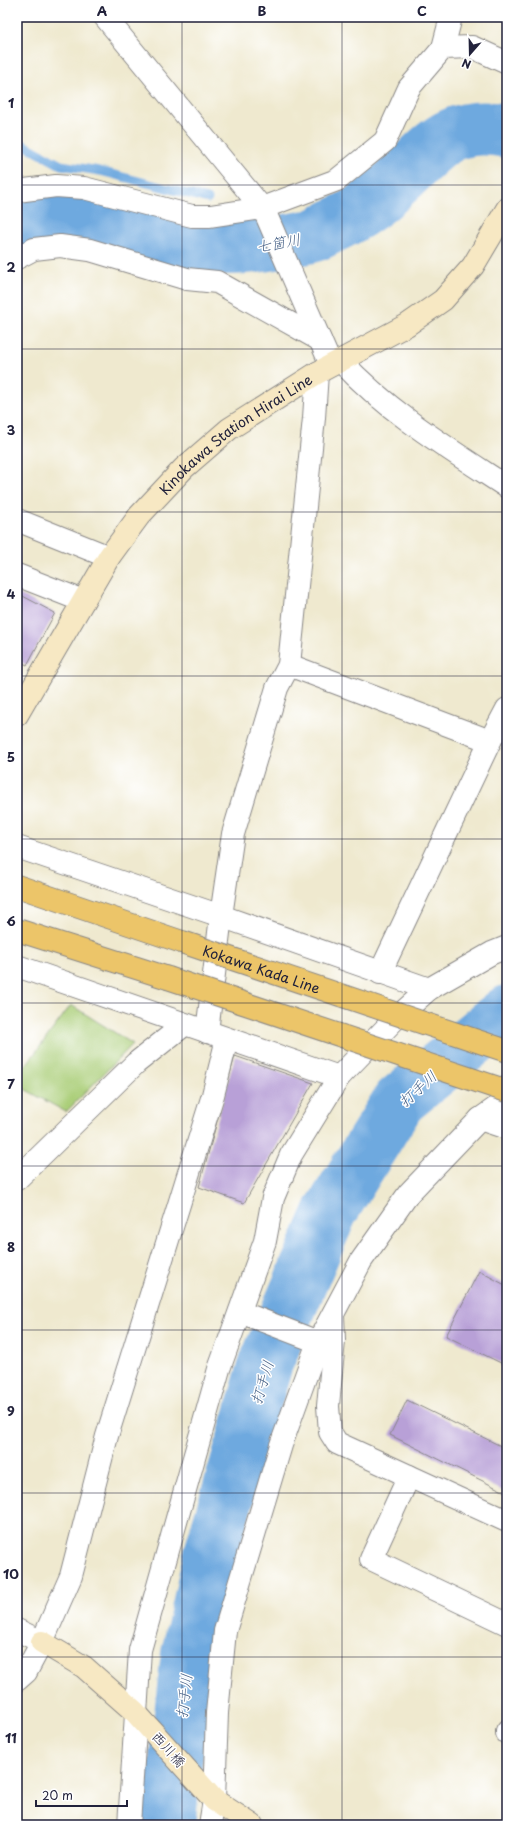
<svg xmlns="http://www.w3.org/2000/svg" width="524" height="1842" viewBox="0 0 524 1842" font-family="'Playpen Sans','Klee One',sans-serif">
<style>
.green{fill:#a9cd76;stroke:#667858}
.lines{fill:none;stroke-linecap:round;stroke-linejoin:round}
.stream{stroke:#6ea9df;stroke-width:9}
.river{stroke:#6ea9df;stroke-width:54}
.building{fill:#b8a0d7}
.street-casing{stroke:#888685;stroke-width:24}
.secondary-casing{stroke:#888685;stroke-width:24}
.primary-casing{stroke:#888685;stroke-width:24}
.street{stroke:#fff;stroke-width:22}
.secondary{stroke:#f7e8c3;stroke-width:22}
.primary{stroke:#ecc569;stroke-width:22}
.primary-bridge-casing{stroke:#888685;stroke-width:24;stroke-linecap:butt}
.primary-bridge{stroke:#ecc569;stroke-width:22}
.grid{fill:none;stroke:#22223b;stroke-width:1;stroke-opacity:0.55}
.labels{text-anchor:middle;dominant-baseline:central;stroke-width:3;stroke-linejoin:round;paint-order:stroke}
.street-label{font-size:14px;fill:#22223b;stroke:#fff}
.water-label{font-size:15px;font-style:italic;fill:#445f85;stroke:#fff}
.neatline{fill:none;stroke:#22223b;stroke-width:1.5}
.grid-label{font-size:13px;text-anchor:middle;font-weight:bold;fill:#22223b}
</style>
<rect width="100%" height="100%" fill="#fff"/>
<filter id="ink" filterUnits="userSpaceOnUse"><feTurbulence type="fractalNoise" baseFrequency=".025" numOctaves="2"/><feDisplacementMap in="SourceGraphic" scale="8" xChannelSelector="R" yChannelSelector="G"/><feConvolveMatrix kernelMatrix="1 2 1 2 8 2 1 2 1" color-interpolation-filters="sRGB"/></filter>
<filter id="wash" filterUnits="userSpaceOnUse"><feTurbulence type="fractalNoise" baseFrequency=".012" numOctaves="4" result="noise"/><feDisplacementMap in="SourceGraphic" scale="16" xChannelSelector="R" yChannelSelector="G"/><feGaussianBlur stdDeviation="0.9" result="paint"/><feColorMatrix in="noise" values="0 0 0 0 0 0 0 0 0 0 0 0 0 0 0 0 0 1.4 0 .05"/><feComposite in="paint" operator="in"/></filter>
<g filter="url(#wash)">
<rect width="100%" height="100%" fill="#efe9cf"/>
<polygon class="green" points="71,1005 133,1044 66,1112 17,1085 17,1077"/>
<g class="lines">
<g class="stream">
<polyline points="17,141 61,165 100,171 208,199"/>
<polyline points="235,226 246,248"/>
</g>
<g class="river">
<path d="M17,225c53,-28 126,11 179,21 37,6 75,-2 111,-9 10,-1 19,-8 28,-12 22,-10 42,-24 59,-41 39,-35 54,-65 113,-53"/>
<polyline points="168,1825 188,1654 211,1553 266,1363 331,1211 399,1101 507,1012"/>
</g>
</g>
<g id="blocks">
<g class="building">
<polygon points="17,593 55,613 27,665 17,660"/>
<polygon points="235,1056 313,1083 244,1203 199,1187"/>
<polygon points="479,1271 507,1286 507,1366 446,1336"/>
<polygon points="407,1400 507,1449 507,1493 390,1435"/>
</g>
</g>
</g>
<g filter="url(#ink)">
<use href="#blocks" fill-opacity="0" stroke="#888685" stroke-width="1"/>
<g class="lines">
<g class="street-casing">
<g id="street">
<polyline points="105,17 262,208 267,217 331,365"/>
<polyline points="443,48 451,17"/>
<polyline points="17,191 56,186 84,188 192,216 210,216 262,208 337,180 385,141 409,88 443,48 472,47 507,63"/>
<polyline points="17,258 34,249 60,246 90,250 187,279 217,282 320,340"/>
<path d="M341,361c47,51 108,88 166,126"/>
<polyline points="17,520 109,557"/>
<polyline points="17,575 83,601"/>
<polyline points="289,665 490,741"/>
<polyline points="17,847 221,916 429,989"/>
<polyline points="17,966 339,1077"/>
<polyline points="380,973 490,741 507,709"/>
<polyline points="207,1032 221,916 233,834 277,688 289,665 314,418 317,373"/>
<polyline points="507,1100 480,1119 507,1128"/>
<polyline points="17,1179 136,1063 184,1025"/>
<polyline points="240,1312 318,1342"/>
<polyline points="333,1316 334,1340 328,1406 330,1432 337,1443 507,1521"/>
<polyline points="409,1476 371,1559 507,1624"/>
<polyline points="17,1630 42,1642"/>
<polyline points="17,1680 26,1672 42,1642 71,1576 107,1436 213,1095 227,1039"/>
<polyline points="507,1731 507,1733"/>
<polyline points="129,1825 140,1650 219,1369 265,1241 273,1198 291,1155 339,1077 394,1020 429,989 492,953 507,947"/>
<polyline points="210,1825 214,1800 217,1713 225,1631 281,1445 318,1342 361,1261 409,1193 480,1119"/>
</g>
</g>
<g class="secondary-casing">
<g id="secondary">
<path id="s1" d="M17,715l92,-158 30,-41 45,-48 45,-39 88,-56 90,-48 36,-25 30,-34 34,-57"/>
<polyline points="42,1642 84,1667 135,1712 214,1800 252,1825"/>
</g>
</g>
<g class="primary-casing">
<g id="primary">
<polyline points="17,886 182,942"/>
<polyline points="17,930 168,978"/>
</g>
</g>
<use href="#street" class="street"/>
<use href="#secondary" class="secondary"/>
<use href="#primary" class="primary"/>
<g class="primary-bridge-casing">
<g id="primary-bridge">
<path id="s2" d="M182,942l325,109"/>
<polyline points="168,978 507,1091"/>
</g>
</g>
<use href="#primary-bridge" class="primary-bridge"/>
</g>
</g>
<path class="grid" d="M182,17v1808M342,17v1808M17,185h490M17,349h490M17,512h490M17,676h490M17,839h490M17,1003h490M17,1166h490M17,1330h490M17,1493h490M17,1657h490"/>
<g class="labels">
<g class="street-label">
<text stroke="none"><textPath href="#s1" startOffset="361">Kinokawa Station Hirai Line</textPath></text>
<text stroke="none"><textPath href="#s2" startOffset="84">Kokawa Kada Line</textPath></text>
<text transform="translate(169 1749) rotate(48)">西川橋</text>
</g>
<g class="water-label">
<text transform="translate(278 242) rotate(-10)">七箇川</text>
<text transform="translate(417 1088) rotate(-42)">打手川</text>
<text transform="translate(261 1382) rotate(-73)">打手川</text>
<text transform="translate(183 1696) rotate(-83)">打手川</text>
</g>
</g>
<rect width="524" height="1842" fill="none" stroke="#fff" stroke-width="44"/>
<g transform="translate(470 54) rotate(200)" stroke="#ffffff" stroke-width="3" paint-order="stroke">
<path d="M0-3L7 15L0 10L-7 15Z" fill="#22223b"/>
<text y="-6" font-size="11" font-weight="bold" text-anchor="middle" fill="#22223b">N</text>
</g>
<path d="M36 1800v6h91v-6" fill="none" stroke="#22223b" stroke-width="2"/>
<text x="42" y="1800" font-size="12" fill="#22223b" stroke="#ffffff" stroke-width="3" paint-order="stroke">20 m</text>
<rect x="22" y="22" width="480" height="1798" class="neatline"/>
<g class="grid-label">
<text x="102" y="16">A</text>
<text x="262" y="16">B</text>
<text x="422" y="16">C</text>
<text x="11" y="108">1</text>
<text x="11" y="272">2</text>
<text x="11" y="435">3</text>
<text x="11" y="599">4</text>
<text x="11" y="762">5</text>
<text x="11" y="926">6</text>
<text x="11" y="1089">7</text>
<text x="11" y="1252">8</text>
<text x="11" y="1416">9</text>
<text x="11" y="1579">10</text>
<text x="11" y="1743">11</text>
</g>
</svg>
